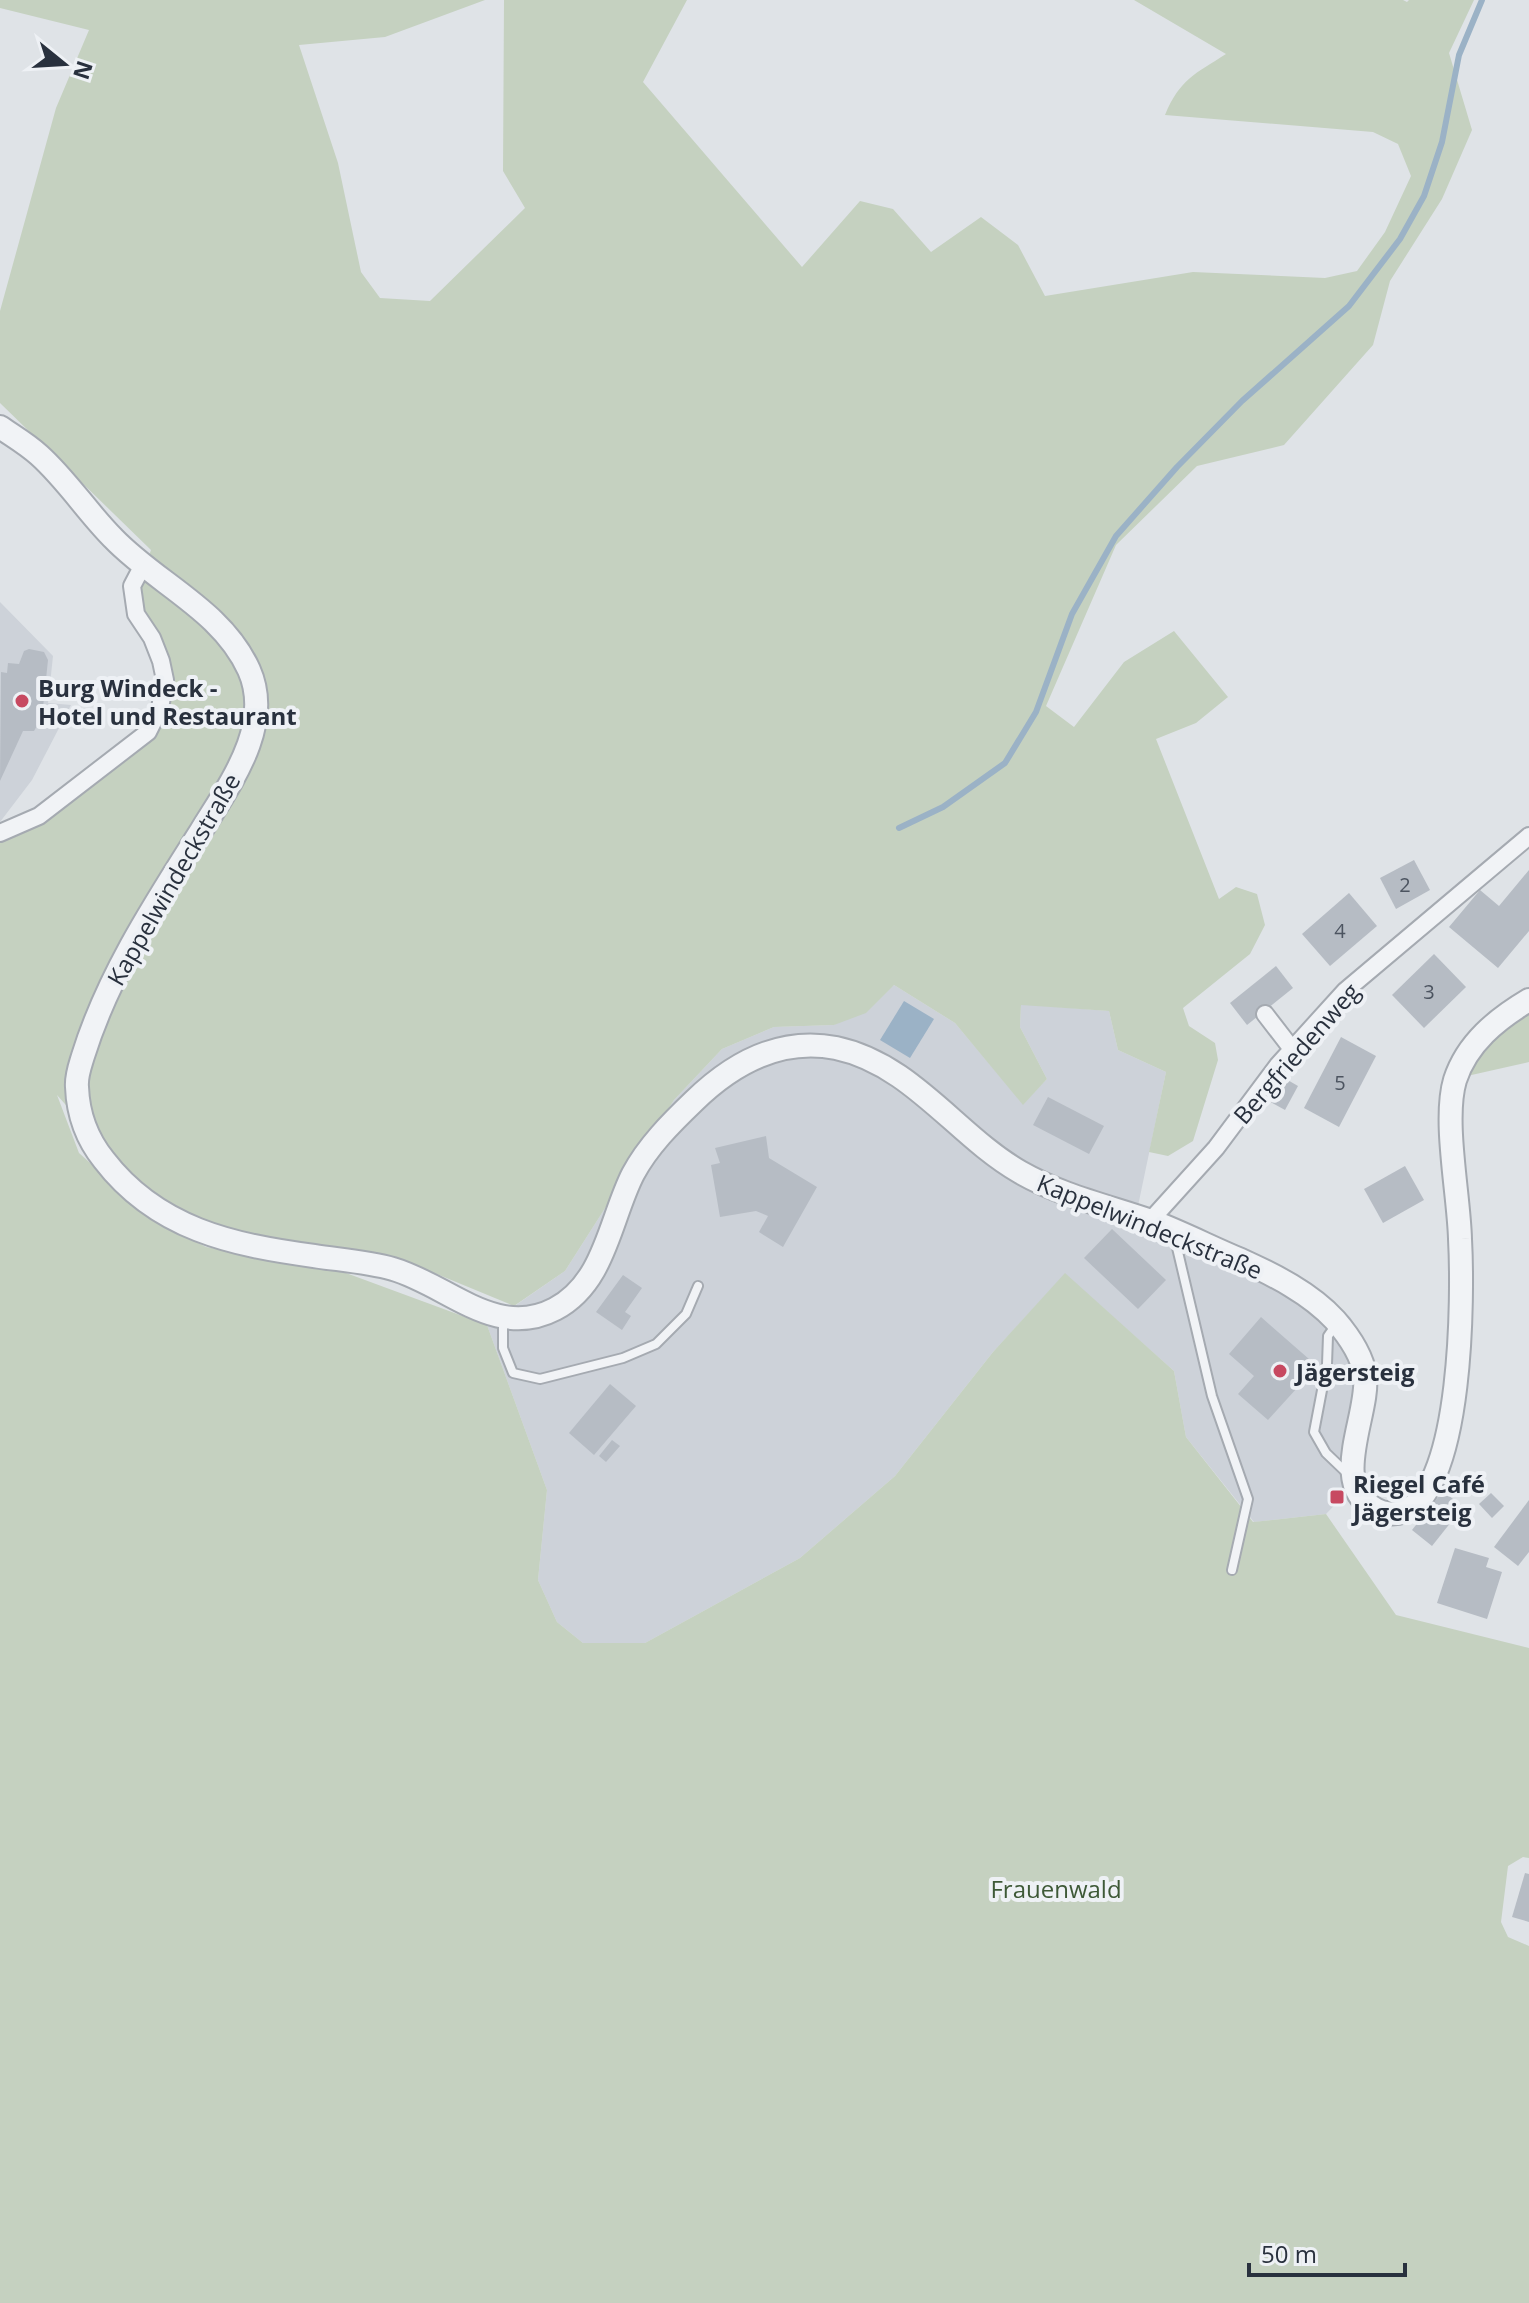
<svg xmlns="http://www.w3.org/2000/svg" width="1529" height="2303" viewBox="0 0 1529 2303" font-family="'Open Sans',sans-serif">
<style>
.built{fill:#cdd2d9}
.green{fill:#c5d1c0}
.water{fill:#9bb2c6}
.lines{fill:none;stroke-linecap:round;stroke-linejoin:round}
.stream{stroke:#9bb2c6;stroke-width:6}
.building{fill:#b6bcc4}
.service-casing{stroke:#a5aab1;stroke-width:12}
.minor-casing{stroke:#a5aab1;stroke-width:20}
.tertiary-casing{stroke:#a5aab1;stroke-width:26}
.service{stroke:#f1f3f6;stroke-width:8}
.minor{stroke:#f1f3f6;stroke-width:16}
.tertiary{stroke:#f1f3f6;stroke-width:22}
.poi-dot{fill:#c74961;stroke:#eef1f5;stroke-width:3}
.labels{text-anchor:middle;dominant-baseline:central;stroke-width:8;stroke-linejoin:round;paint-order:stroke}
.number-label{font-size:20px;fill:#4c5460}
.poi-label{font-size:24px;font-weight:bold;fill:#29313e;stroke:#eef1f5;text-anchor:start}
.street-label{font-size:24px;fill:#29313e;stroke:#eef1f5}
.park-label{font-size:24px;fill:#3e5937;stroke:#eef1f5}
</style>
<rect width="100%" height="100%" fill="#dfe3e7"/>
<g class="built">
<polygon points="0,602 53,656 48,703 71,705 32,780 0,822"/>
<polygon points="894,985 955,1023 1023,1104 1047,1079 1020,1027 1021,1004 1109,1011 1118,1050 1166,1072 1138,1206 1248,1249 1308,1281 1350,1317 1372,1354 1375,1386 1356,1483 1326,1514 1254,1522 1186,1437 1174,1371 1065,1274 993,1352 895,1476 800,1558 645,1643 583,1643 557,1622 538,1580 547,1490 487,1325 565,1271 674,1100 722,1049 774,1027 834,1025"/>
</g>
<g class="green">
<path d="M0,0h485l-100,37 -86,8 39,118 23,109 19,26 50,3 95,-93 -22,-37 1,-171h183l-44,82 159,185 58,-66 33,8 38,43 50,-35 37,28 27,51 148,-24 132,6 32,-7 28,-39 26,-56 -13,-32 -25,-12 -208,-17c15,-36 30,-41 61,-61l-92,-54h269l4,2 2,-2h65l-25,53 23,77 -30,69 -52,82 -17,64 -89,100 -87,21 -81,79 -70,161 28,21 50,-65 50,-31 54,66 -32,26 -40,16 63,160 17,-12 21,7 8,31 -15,29 -67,54 6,18 26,17 3,17 -25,81 -25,15 -19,-4 17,-80 -48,-22 -9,-39 -88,-6 -1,22 27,52 -24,26 -68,-82 -61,-38 -28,28 -32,12 -60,2 -52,22 -48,51 -109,171 -51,35 -116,-48 -160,-23 -59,-26 -54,-37 -68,-77 22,58 76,68 51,26 140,26 141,52 60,165 -9,90 19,42 26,21h62l155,-85 95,-82 98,-124 72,-79 109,98 12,66 67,85 73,-8 70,101 133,33v210l-6,-1 -15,9 -7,56 7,15 21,9v357h-1529v-1464l166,-130 -28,-122 13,-37 -151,-147v-92l56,-203 33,-78 -89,-22z"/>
<polygon points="1529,1011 1529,1062 1467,1076 1489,1043"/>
</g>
<polygon class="water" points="904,1001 934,1019 910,1058 880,1040"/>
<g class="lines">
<polyline class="stream" points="899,828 943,807 1005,763 1036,712 1072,614 1116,536 1177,467 1242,401 1349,306 1400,239 1424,196 1442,142 1459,55 1482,0"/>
</g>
<g class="building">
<polygon points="29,649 44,652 48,660 42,717 34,731 23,731 0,781 1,672 7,673 8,663 19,664 24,651"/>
<polygon points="1414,860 1430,890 1396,909 1380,878"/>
<polygon points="1529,870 1529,931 1498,968 1449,927 1480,890 1499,906"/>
<polygon points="1349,893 1377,926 1330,966 1302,934"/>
<polygon points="1434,954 1466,987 1424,1028 1392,995"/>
<polygon points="1276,966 1293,988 1247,1025 1230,1003"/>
<polygon points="1341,1037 1376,1056 1339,1127 1304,1108"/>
<polygon points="1279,1075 1298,1086 1285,1110 1265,1099"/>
<polygon points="1048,1097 1104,1126 1089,1154 1033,1125"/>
<polygon points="766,1136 769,1158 817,1187 783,1247 759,1232 768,1216 756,1211 720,1217 711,1165 720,1163 715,1148"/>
<polygon points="1405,1166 1424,1200 1383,1223 1364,1189"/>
<polygon points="1112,1229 1166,1280 1138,1309 1084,1258"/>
<polygon points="623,1275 642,1288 625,1312 631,1316 622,1330 596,1312"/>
<polygon points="1261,1317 1317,1366 1268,1420 1238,1394 1254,1376 1229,1354"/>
<polygon points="610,1384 636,1406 594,1455 569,1433"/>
<polygon points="612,1440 620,1446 606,1462 599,1456"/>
<polygon points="1443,1491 1463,1507 1432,1546 1412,1530"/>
<polygon points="1491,1493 1504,1506 1492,1518 1479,1504"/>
<polygon points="1529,1500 1529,1552 1518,1566 1494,1547"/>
<polygon points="1455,1548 1489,1558 1486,1567 1502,1572 1487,1619 1437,1603"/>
<polygon points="1525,1873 1529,1874 1529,1922 1512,1917"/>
</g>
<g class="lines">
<g class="service-casing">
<g id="service">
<polyline points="1174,1235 1212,1396 1248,1499 1232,1570"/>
<polyline points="503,1320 503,1348 513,1373 540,1379 623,1358 656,1344 686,1314 698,1286"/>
<polyline points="1335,1326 1328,1336 1327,1364 1314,1432 1326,1453 1349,1475"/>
</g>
</g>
<g class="minor-casing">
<g id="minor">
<polyline points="0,833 39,816 148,732 160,708 165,680 161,661 152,638 136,614 132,586 143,565"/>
<polyline points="1265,1014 1292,1049"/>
<polyline points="1150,1221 1216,1148 1278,1065 1345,991 1529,836"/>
</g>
</g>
<g class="tertiary-casing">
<path id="tertiary" d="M0,427c13,9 27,17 39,28 28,25 48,57 74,83 44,46 109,72 136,132 25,56 -20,115 -48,161 -45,71 -93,144 -118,225 -3,10 -7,20 -6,31 1,27 10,52 27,73 53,69 128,85 210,96 26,4 54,6 79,13 55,16 103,71 162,40 50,-26 55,-90 78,-135 15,-28 38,-51 61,-73 39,-38 86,-64 142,-53 76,16 121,88 184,124 42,24 88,34 134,50 29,11 58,26 87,38 33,15 69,33 94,60 13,15 27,35 30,55 5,39 -37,109 10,134 8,5 21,6 30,2 58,-25 58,-217 55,-272 -1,-44 -17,-119 -5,-159 12,-37 42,-61 74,-80"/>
</g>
<use href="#service" class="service"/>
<use href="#minor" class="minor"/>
<use href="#tertiary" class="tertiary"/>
</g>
<g class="poi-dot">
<circle cx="22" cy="701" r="8"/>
<circle cx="1280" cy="1371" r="8"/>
<rect x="1329" y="1489" width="16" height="16" rx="4"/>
</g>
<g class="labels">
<g class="number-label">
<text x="1405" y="884">2</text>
<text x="1340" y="930">4</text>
<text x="1429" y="991">3</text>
<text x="1340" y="1082">5</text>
</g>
<g class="poi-label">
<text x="38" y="687">Burg Windeck -<tspan x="38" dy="28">Hotel und Restaurant</tspan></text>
<text x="1296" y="1371">Jägersteig</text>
<text x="1353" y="1483">Riegel Café<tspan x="1353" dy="28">Jägersteig</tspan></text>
</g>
<g class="street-label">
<text transform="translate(173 879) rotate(-60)">Kappelwindeckstraße</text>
<text transform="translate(1296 1053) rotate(-49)">Bergfriedenweg</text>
<text transform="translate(1150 1226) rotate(22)">Kappelwindeckstraße</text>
</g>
<g class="park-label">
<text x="1056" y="1888">Frauenwald</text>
</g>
</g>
<g transform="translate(64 64) rotate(108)" stroke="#eef1f5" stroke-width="6" paint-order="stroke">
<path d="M0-6L14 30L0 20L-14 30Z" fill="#29313e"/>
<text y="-12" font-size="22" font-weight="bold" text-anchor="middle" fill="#29313e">N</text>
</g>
<path d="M1249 2263v12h156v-12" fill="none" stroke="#29313e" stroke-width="4"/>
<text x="1261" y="2263" font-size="24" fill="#29313e" stroke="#eef1f5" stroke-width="6" paint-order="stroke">50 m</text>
</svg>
